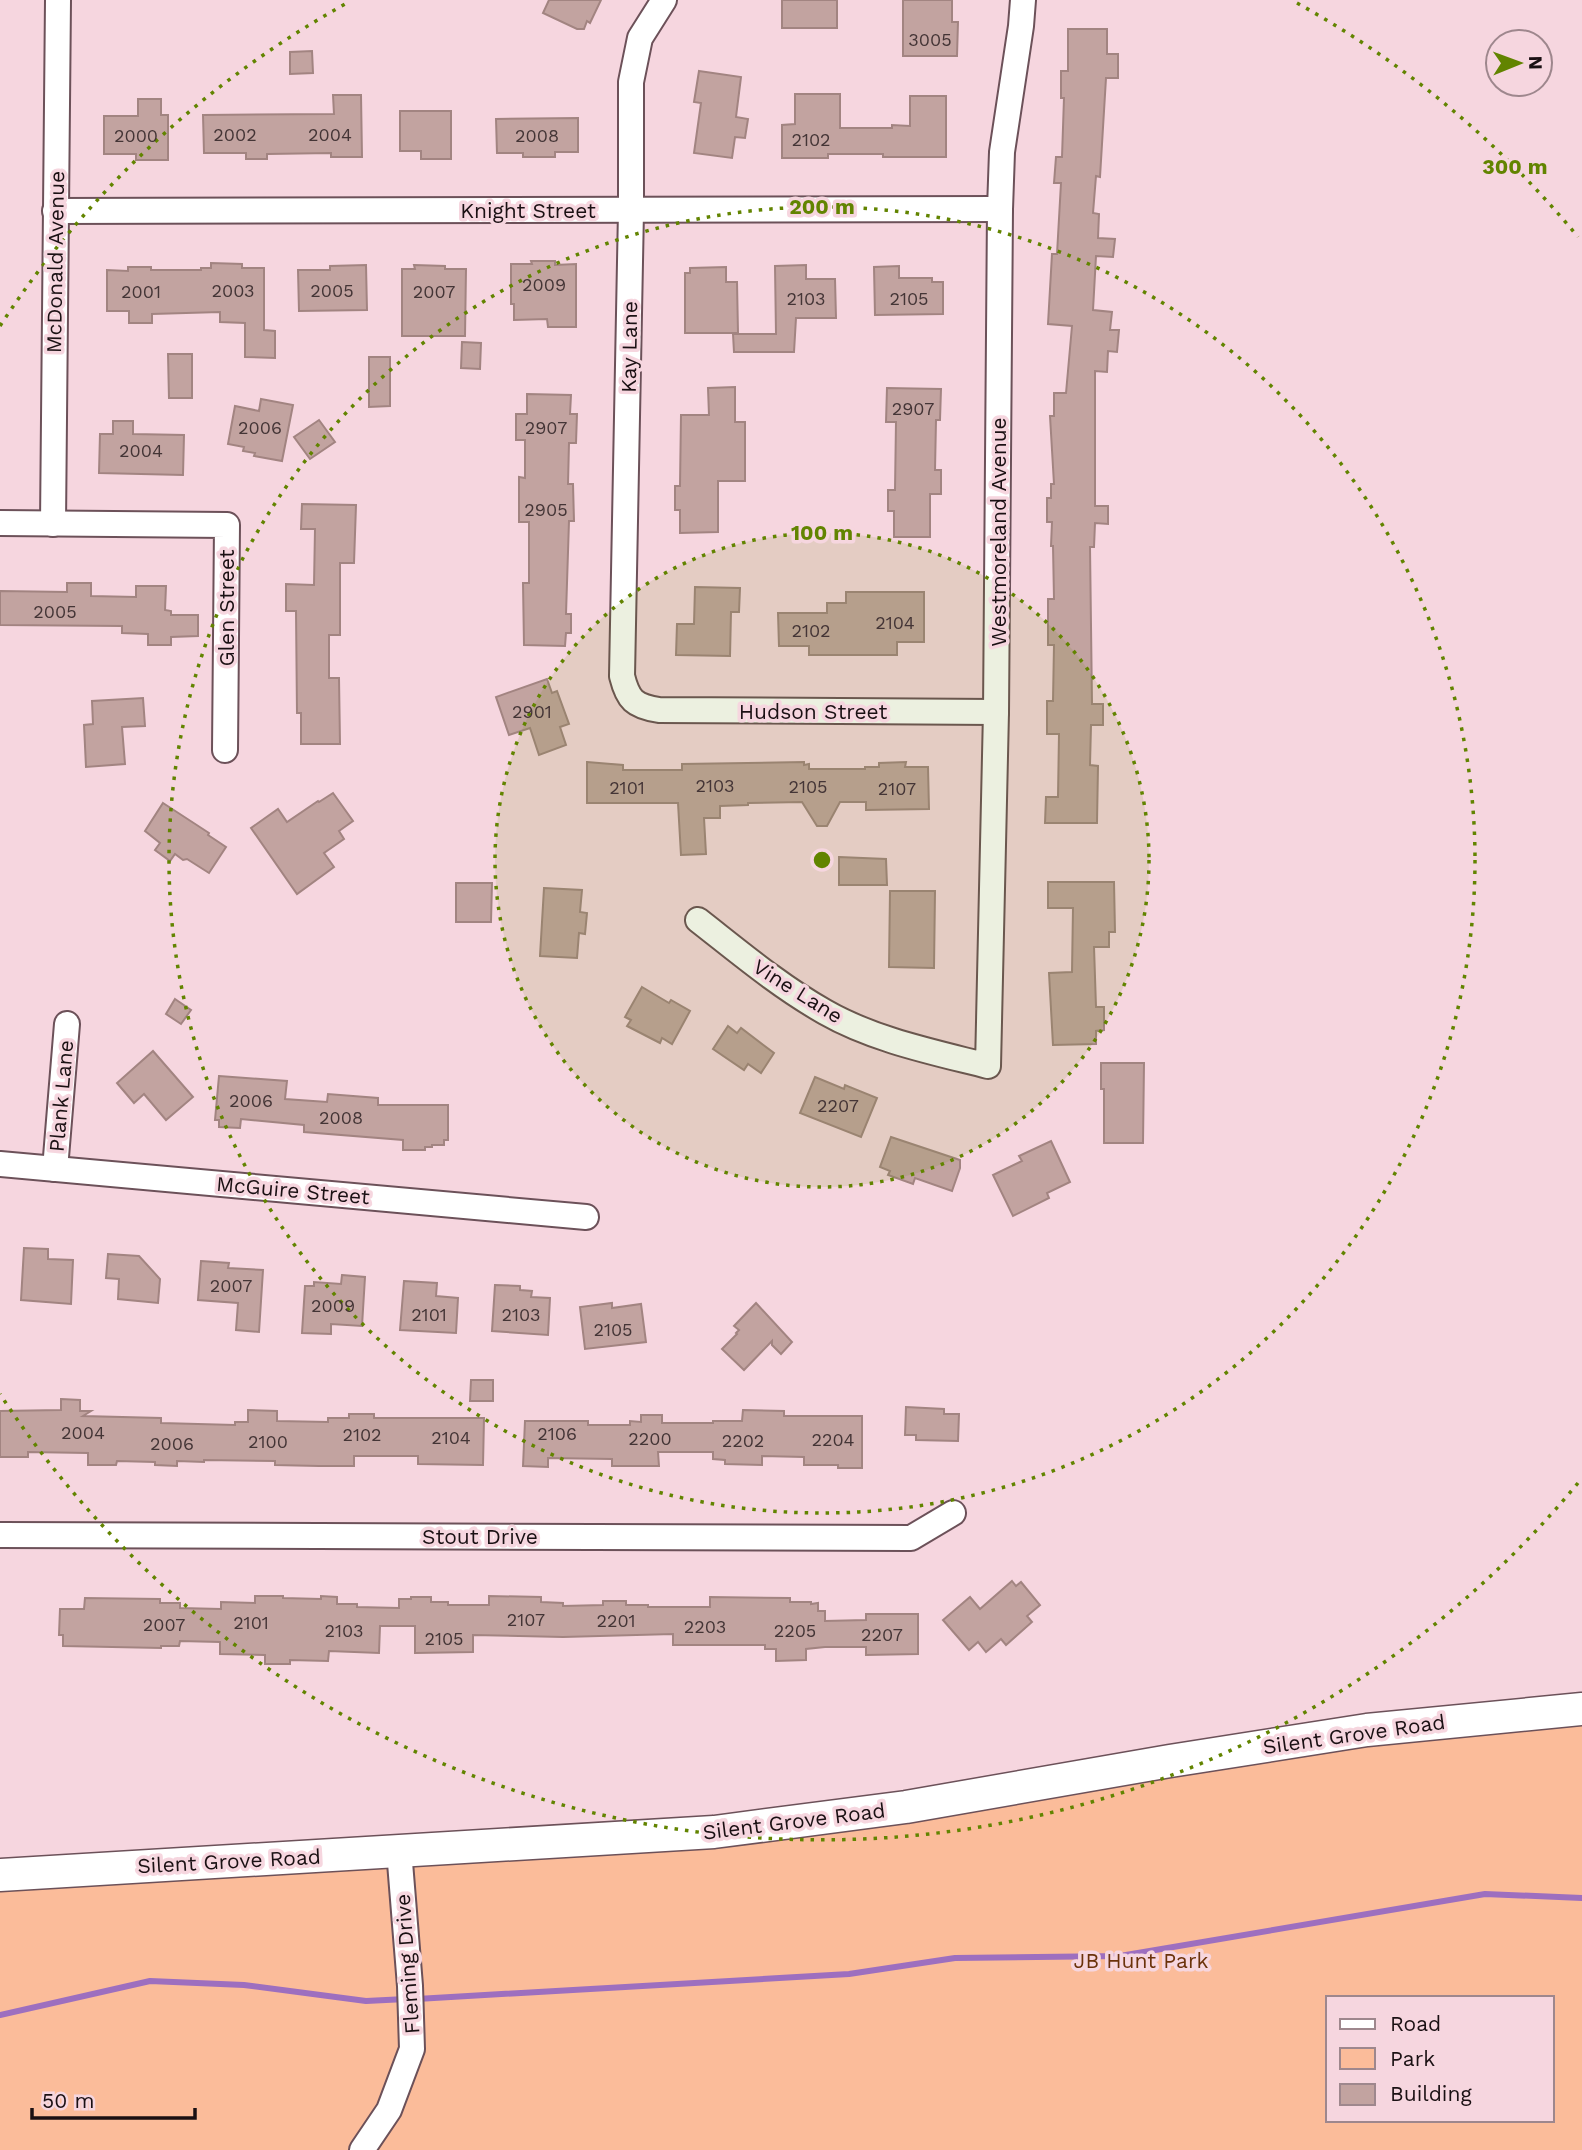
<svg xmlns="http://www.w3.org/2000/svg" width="1582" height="2150" viewBox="0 0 1582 2150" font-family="'Work Sans',sans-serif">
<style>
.green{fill:#fbbc9a;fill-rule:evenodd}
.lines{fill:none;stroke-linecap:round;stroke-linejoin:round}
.stream{stroke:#9d6fbf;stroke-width:6}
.building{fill:#c2a3a0;stroke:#a28481;stroke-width:2}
.minor-casing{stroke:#6c5159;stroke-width:28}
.tertiary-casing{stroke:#6c5159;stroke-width:35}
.minor{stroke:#fff;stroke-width:24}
.tertiary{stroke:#fff;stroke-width:32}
.ring{fill:none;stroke:#628400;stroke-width:3.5;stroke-dasharray:3.5 7}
.labels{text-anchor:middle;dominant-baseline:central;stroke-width:7;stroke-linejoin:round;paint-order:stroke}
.number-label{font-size:18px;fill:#443536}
.street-label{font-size:21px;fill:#1a1013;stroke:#f6d6df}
.park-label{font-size:21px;fill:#6b320b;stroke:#f6d6df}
.centre{fill:#628400;stroke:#f6d6df;stroke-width:3.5}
.ring-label{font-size:21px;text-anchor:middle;font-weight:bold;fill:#628400;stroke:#f6d6df;stroke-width:7;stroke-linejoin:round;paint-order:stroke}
</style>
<rect width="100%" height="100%" fill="#f6d6df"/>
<path class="green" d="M1582,1709v441h-1582v-275l633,-37zM1328,1998h224v122h-224z"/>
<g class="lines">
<g class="stream">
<polyline points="417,1999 849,1974 955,1958 1120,1956 1485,1894 1582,1898"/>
<polyline points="0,2015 150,1981 244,1985 366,2001 406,1999"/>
</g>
</g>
<g class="building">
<polygon points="549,0 601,0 590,23 587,21 584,29 577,29 543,13"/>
<rect x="782" y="0" width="55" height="28"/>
<polygon points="903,0 952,0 952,22 958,22 957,56 903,56"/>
<polygon points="1068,29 1107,29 1107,54 1118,54 1118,78 1106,78 1100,177 1096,176 1093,213 1099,214 1098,238 1115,239 1113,257 1096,256 1093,310 1112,312 1110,330 1119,330 1117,352 1108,351 1107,372 1095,371 1095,506 1108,506 1108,524 1095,523 1094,547 1090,547 1092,704 1103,704 1103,725 1091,725 1090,765 1098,766 1097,823 1045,823 1046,797 1058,797 1059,734 1047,734 1047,701 1053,701 1054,645 1048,645 1048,599 1054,599 1053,546 1051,546 1052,522 1047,522 1047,498 1051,498 1051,484 1054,484 1050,416 1054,416 1054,393 1066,393 1072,326 1048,324 1052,254 1057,254 1061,183 1054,183 1056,157 1062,157 1064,98 1061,98 1061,71 1068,71"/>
<polygon points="312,51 313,73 290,74 290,52"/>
<polygon points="699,71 741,77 736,117 748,119 745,138 735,137 732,158 694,153 701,103 694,102"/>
<polygon points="795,94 840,94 840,128 892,128 892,125 910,126 910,96 946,96 946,157 883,157 883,154 828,154 828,158 782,158 782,125 795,124"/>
<polygon points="333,95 361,95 362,157 331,157 331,153 267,154 267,159 246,159 246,153 204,153 203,115 334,114"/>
<polygon points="138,99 161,99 161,115 168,115 168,160 136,160 136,154 104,154 104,116 138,116"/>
<polygon points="400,111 451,111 451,159 421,159 421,151 400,151"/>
<polygon points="578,118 578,152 555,152 555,157 523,157 523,153 497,153 496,119"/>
<polygon points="531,261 555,261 555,265 576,264 576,327 548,327 547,319 514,320 514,304 511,304 511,264 532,264"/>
<polygon points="211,263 242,264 242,268 264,268 264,330 275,331 275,358 245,357 245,323 220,322 220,312 152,314 152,323 129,323 129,311 107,311 107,270 128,271 128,267 151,267 151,270 201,270 201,268 211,268"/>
<polygon points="366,265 367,310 299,311 298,270 330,270 330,266"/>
<polygon points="414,265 445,266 445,269 466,269 465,336 402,336 402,269 415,269"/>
<polygon points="806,265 806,279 835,279 836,318 796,318 794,352 734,352 733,334 776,334 775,266"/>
<polygon points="899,266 899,278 932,278 932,282 943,282 943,314 875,315 874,267"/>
<polygon points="726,267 726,282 737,282 738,333 685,333 685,273 690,273 690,268"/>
<polygon points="462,342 481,343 480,369 461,368"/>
<polygon points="168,354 192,354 192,398 169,398"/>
<polygon points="369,357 390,357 390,406 369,407"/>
<polygon points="735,387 735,422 745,422 745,481 718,481 718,532 680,533 680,510 675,510 675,486 680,486 681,415 709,415 708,388"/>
<polygon points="887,388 941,389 940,420 936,420 935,470 941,470 941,494 930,494 930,537 894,537 894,511 888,511 888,490 895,490 896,422 886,422"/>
<polygon points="527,394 571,395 570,414 577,414 576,443 569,443 568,484 573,484 574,521 569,521 566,614 571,614 571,633 566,633 565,646 524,645 523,583 529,583 529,522 519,522 519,477 525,478 525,440 516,440 516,414 527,414"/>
<polygon points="261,399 293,405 282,461 254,456 255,453 243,451 244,447 228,444 235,406 259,411"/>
<polygon points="319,420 335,442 310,459 294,437"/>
<polygon points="113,421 133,421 133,434 184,435 183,475 99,473 100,434 113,434"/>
<polygon points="302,504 356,505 354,563 340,563 340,635 329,635 329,678 339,678 340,744 301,744 301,713 297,713 296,611 286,611 286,584 314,585 315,529 301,529"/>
<polygon points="67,583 91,583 91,596 136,597 136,586 166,586 165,610 171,611 171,615 198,615 198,636 171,637 171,645 148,645 148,634 122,633 122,626 0,625 0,591 67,592"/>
<polygon points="695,587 740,588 739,612 731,612 730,656 676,655 677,624 694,624"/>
<polygon points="846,592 924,592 924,642 897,642 897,655 809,655 809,646 779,646 778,613 827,613 827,603 846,603"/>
<polygon points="547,679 552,693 557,691 569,724 560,727 566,745 539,755 530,728 509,735 496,697"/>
<polygon points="143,698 145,726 122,727 125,764 86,767 84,725 93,724 92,701"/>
<polygon points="587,762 623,765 623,770 682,770 682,764 804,762 804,765 809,764 809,769 865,769 865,767 879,767 879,763 906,762 905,767 928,767 929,809 866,810 866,802 840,802 827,826 817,826 802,802 748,803 748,805 720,806 720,818 704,818 706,854 681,855 678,803 587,803"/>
<polygon points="333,793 353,821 339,831 344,839 324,853 334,867 297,894 251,828 278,809 287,822 318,801 319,802"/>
<polygon points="163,803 209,833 208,835 226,847 209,873 187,859 183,860 175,854 170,861 155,850 160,843 145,831"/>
<polygon points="839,857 886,859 887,885 839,885"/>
<polygon points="1048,882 1114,882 1115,932 1109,932 1109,947 1094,947 1096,1007 1104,1007 1104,1030 1096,1031 1096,1044 1053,1045 1049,973 1072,972 1073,908 1048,908"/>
<polygon points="456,883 492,883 491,922 456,922"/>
<polygon points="544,888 582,890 580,912 587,913 585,934 579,933 577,958 540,956"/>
<polygon points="890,891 935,891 934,968 889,967"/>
<polygon points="642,987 669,1003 671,1000 690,1011 672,1044 662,1038 660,1043 627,1026 631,1020 625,1017"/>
<polygon points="175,999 191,1010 181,1024 166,1014"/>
<polygon points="728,1026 737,1033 741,1028 774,1053 761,1073 748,1064 744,1070 713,1049"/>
<polygon points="153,1051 193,1097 166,1120 144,1094 134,1103 117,1083"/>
<polygon points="1101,1063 1144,1063 1143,1143 1104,1143 1104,1089 1101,1089"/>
<polygon points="219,1076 287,1081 285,1099 327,1102 328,1094 378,1098 378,1105 448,1105 448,1140 444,1140 444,1145 432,1145 432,1147 425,1147 425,1150 403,1150 403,1140 304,1132 304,1125 241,1119 240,1128 219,1127 219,1120 215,1120"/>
<polygon points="815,1077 844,1089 845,1085 877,1098 861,1137 800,1113"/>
<polygon points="891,1137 960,1160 960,1168 952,1191 915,1178 913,1184 888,1175 890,1171 880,1167"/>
<polygon points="1051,1141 1070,1182 1047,1193 1049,1198 1013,1216 993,1175 1022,1161 1019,1156"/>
<polygon points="24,1248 48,1249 48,1259 73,1260 71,1304 21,1300"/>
<polygon points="108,1254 139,1256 160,1279 158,1303 118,1299 119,1279 106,1278"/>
<polygon points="201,1261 229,1263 228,1268 263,1270 259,1332 236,1330 238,1303 198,1300"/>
<polygon points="342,1275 365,1277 362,1326 331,1324 331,1334 302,1333 305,1286 314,1286 314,1282 341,1284"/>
<polygon points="404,1281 437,1283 436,1296 458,1298 456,1333 400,1330"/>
<polygon points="495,1285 520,1286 520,1290 532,1291 531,1297 550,1298 548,1335 492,1331"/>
<polygon points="612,1303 612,1308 641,1304 646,1342 585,1349 580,1307"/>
<polygon points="756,1303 792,1342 781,1354 772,1345 772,1341 744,1370 722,1349 737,1334 736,1333 739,1330 734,1326"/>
<polygon points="471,1380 493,1380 493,1401 470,1401"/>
<polygon points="61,1399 80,1400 80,1411 91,1411 83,1416 161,1418 161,1423 235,1425 235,1422 248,1422 248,1410 277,1411 277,1421 328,1422 328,1418 349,1418 349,1414 374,1414 374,1418 484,1418 483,1465 418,1464 418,1456 354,1456 354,1466 319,1466 275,1465 275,1461 204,1460 204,1462 177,1461 177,1466 155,1465 155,1462 117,1461 116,1465 88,1465 88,1453 28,1452 28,1457 0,1457 0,1411 61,1410"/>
<polygon points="906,1407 944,1409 944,1414 959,1414 958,1441 916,1440 916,1435 905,1435"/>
<polygon points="743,1410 784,1411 784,1416 862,1416 862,1468 838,1468 838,1465 804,1465 804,1457 762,1456 762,1465 725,1464 725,1460 713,1459 713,1452 658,1452 659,1466 612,1466 612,1459 548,1458 548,1467 523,1466 525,1421 588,1421 588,1425 630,1425 630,1421 641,1422 641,1415 662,1415 662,1423 713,1423 713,1421 742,1421"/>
<polygon points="1012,1581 1016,1586 1021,1582 1040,1605 1027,1616 1032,1622 1006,1645 1001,1639 986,1652 978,1642 969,1650 943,1620 970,1597 980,1609"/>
<polygon points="255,1596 283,1596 283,1598 321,1599 321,1596 337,1597 337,1604 357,1604 357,1607 399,1608 399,1599 411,1599 411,1597 431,1597 431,1602 448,1602 448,1605 489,1605 489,1596 541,1597 541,1602 563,1603 563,1606 603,1605 603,1601 626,1601 626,1605 648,1605 648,1607 710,1607 710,1597 790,1598 790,1602 811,1602 811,1604 818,1603 818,1611 825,1611 825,1621 866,1620 866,1614 918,1614 918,1654 866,1655 866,1647 825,1647 806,1649 806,1660 776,1661 776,1649 765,1649 765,1645 673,1645 673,1634 563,1637 473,1635 473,1652 415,1653 415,1626 380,1626 379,1653 329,1651 328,1661 290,1660 290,1664 265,1664 265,1655 220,1654 220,1642 180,1641 179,1646 161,1646 161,1648 63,1646 63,1635 59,1635 60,1609 84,1609 85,1598 160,1599 160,1603 180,1603 180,1608 221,1609 221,1602 255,1603"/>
</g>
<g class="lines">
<g class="minor-casing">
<g id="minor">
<path d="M664,0l-24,38 -9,44v128l-9,466c6,24 12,30 37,34l337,2"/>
<polyline points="55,211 1000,209"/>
<polyline points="0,523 227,525 225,750"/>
<polyline points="53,524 58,0"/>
<path d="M698,920c41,32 81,66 127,92 49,28 108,40 163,54l8,-354 4,-503 2,-57 19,-126 2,-26"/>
<polyline points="0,1164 586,1217"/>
<polyline points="55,1169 67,1024"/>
<polyline points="0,1535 911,1538 953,1513"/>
<polyline points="362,2150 389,2110 412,2049 410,1986 399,1850"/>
</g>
</g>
<g class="tertiary-casing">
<polyline id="tertiary" points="0,1875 714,1832 906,1807 1170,1761 1367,1730 1582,1709"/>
</g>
<use href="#minor" class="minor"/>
<use href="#tertiary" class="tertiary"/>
</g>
<circle cx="822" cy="860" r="327" fill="#628400" fill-opacity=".12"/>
<g class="ring">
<circle cx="822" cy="860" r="327"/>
<circle cx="822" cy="860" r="653"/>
<path d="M1578 1483A980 980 0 0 1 0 1394M0 326A980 980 0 0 1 347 3M1297 3A980 980 0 0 1 1578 237"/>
</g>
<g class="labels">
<g class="number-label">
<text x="930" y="39">3005</text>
<text x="235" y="134">2002</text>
<text x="330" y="134">2004</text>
<text x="136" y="135">2000</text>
<text x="537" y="135">2008</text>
<text x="811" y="139">2102</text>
<text x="544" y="284">2009</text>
<text x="233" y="290">2003</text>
<text x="332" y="290">2005</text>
<text x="141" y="291">2001</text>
<text x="434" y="291">2007</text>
<text x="806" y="298">2103</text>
<text x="909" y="298">2105</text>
<text x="913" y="408">2907</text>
<text x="260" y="427">2006</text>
<text x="546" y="427">2907</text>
<text x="141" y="450">2004</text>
<text x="546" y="509">2905</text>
<text x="55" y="611">2005</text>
<text x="895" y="622">2104</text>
<text x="811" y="630">2102</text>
<text x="532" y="711">2901</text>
<text x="715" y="785">2103</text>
<text x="808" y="786">2105</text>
<text x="627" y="787">2101</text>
<text x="897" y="788">2107</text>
<text x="251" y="1100">2006</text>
<text x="838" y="1105">2207</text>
<text x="341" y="1117">2008</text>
<text x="231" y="1285">2007</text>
<text x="333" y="1305">2009</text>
<text x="429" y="1314">2101</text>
<text x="521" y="1314">2103</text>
<text x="613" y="1329">2105</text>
<text x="83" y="1432">2004</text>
<text x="557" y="1433">2106</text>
<text x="362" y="1434">2102</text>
<text x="451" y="1437">2104</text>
<text x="650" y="1438">2200</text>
<text x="833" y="1439">2204</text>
<text x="743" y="1440">2202</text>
<text x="268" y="1441">2100</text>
<text x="172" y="1443">2006</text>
<text x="526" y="1619">2107</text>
<text x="616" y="1620">2201</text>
<text x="251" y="1622">2101</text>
<text x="164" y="1624">2007</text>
<text x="705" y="1626">2203</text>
<text x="344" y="1630">2103</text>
<text x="795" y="1630">2205</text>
<text x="882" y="1634">2207</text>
<text x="444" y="1638">2105</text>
</g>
<g class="street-label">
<text x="528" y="210">Knight Street</text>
<text transform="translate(55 262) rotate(-89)">McDonald Avenue</text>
<text transform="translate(629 347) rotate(-89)">Kay Lane</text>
<text transform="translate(998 532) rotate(-90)">Westmoreland Avenue</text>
<text transform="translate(226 608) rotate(-90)">Glen Street</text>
<text x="813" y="711">Hudson Street</text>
<text transform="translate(798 991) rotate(32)">Vine Lane</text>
<text transform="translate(61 1096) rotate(-85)">Plank Lane</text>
<text transform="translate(293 1190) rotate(5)">McGuire Street</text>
<text x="480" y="1536">Stout Drive</text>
<text transform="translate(1354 1734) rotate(-8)">Silent Grove Road</text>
<text transform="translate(794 1821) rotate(-7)">Silent Grove Road</text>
<text transform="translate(229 1861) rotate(-3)">Silent Grove Road</text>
<text transform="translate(407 1964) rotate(-94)">Fleming Drive</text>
</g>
<g class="park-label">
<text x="1141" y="1960">JB Hunt Park</text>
</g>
</g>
<circle cx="822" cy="860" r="10" class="centre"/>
<g class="ring-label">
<text x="1515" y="174">300 m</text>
<text x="822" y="214">200 m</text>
<text x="822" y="540">100 m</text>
</g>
<rect x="1326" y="1996" width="228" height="126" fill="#f6d6df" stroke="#9e878d" stroke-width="2"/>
<rect x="1340" y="2019" width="35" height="10" fill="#ffffff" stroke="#9e878d" stroke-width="2"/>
<text x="1390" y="2031" font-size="21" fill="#1a1013">Road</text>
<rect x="1340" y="2048" width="35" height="21" fill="#fbbc9a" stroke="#9e878d" stroke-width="2"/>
<text x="1390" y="2066" font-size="21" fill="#1a1013">Park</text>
<rect x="1340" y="2084" width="35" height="21" fill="#c2a3a0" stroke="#9e878d" stroke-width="2"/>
<text x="1390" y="2101" font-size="21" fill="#1a1013">Building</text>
<g transform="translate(1519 63) rotate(89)"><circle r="33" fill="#f6d6df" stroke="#9e878d" stroke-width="2"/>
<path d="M0-5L12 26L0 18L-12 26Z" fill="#628400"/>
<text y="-10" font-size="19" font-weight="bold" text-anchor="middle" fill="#1a1013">N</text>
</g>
<path d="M32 2108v10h163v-10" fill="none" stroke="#1a1013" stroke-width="3.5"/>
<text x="42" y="2108" font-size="21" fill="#1a1013" stroke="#f6d6df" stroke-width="5" paint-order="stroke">50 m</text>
</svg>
